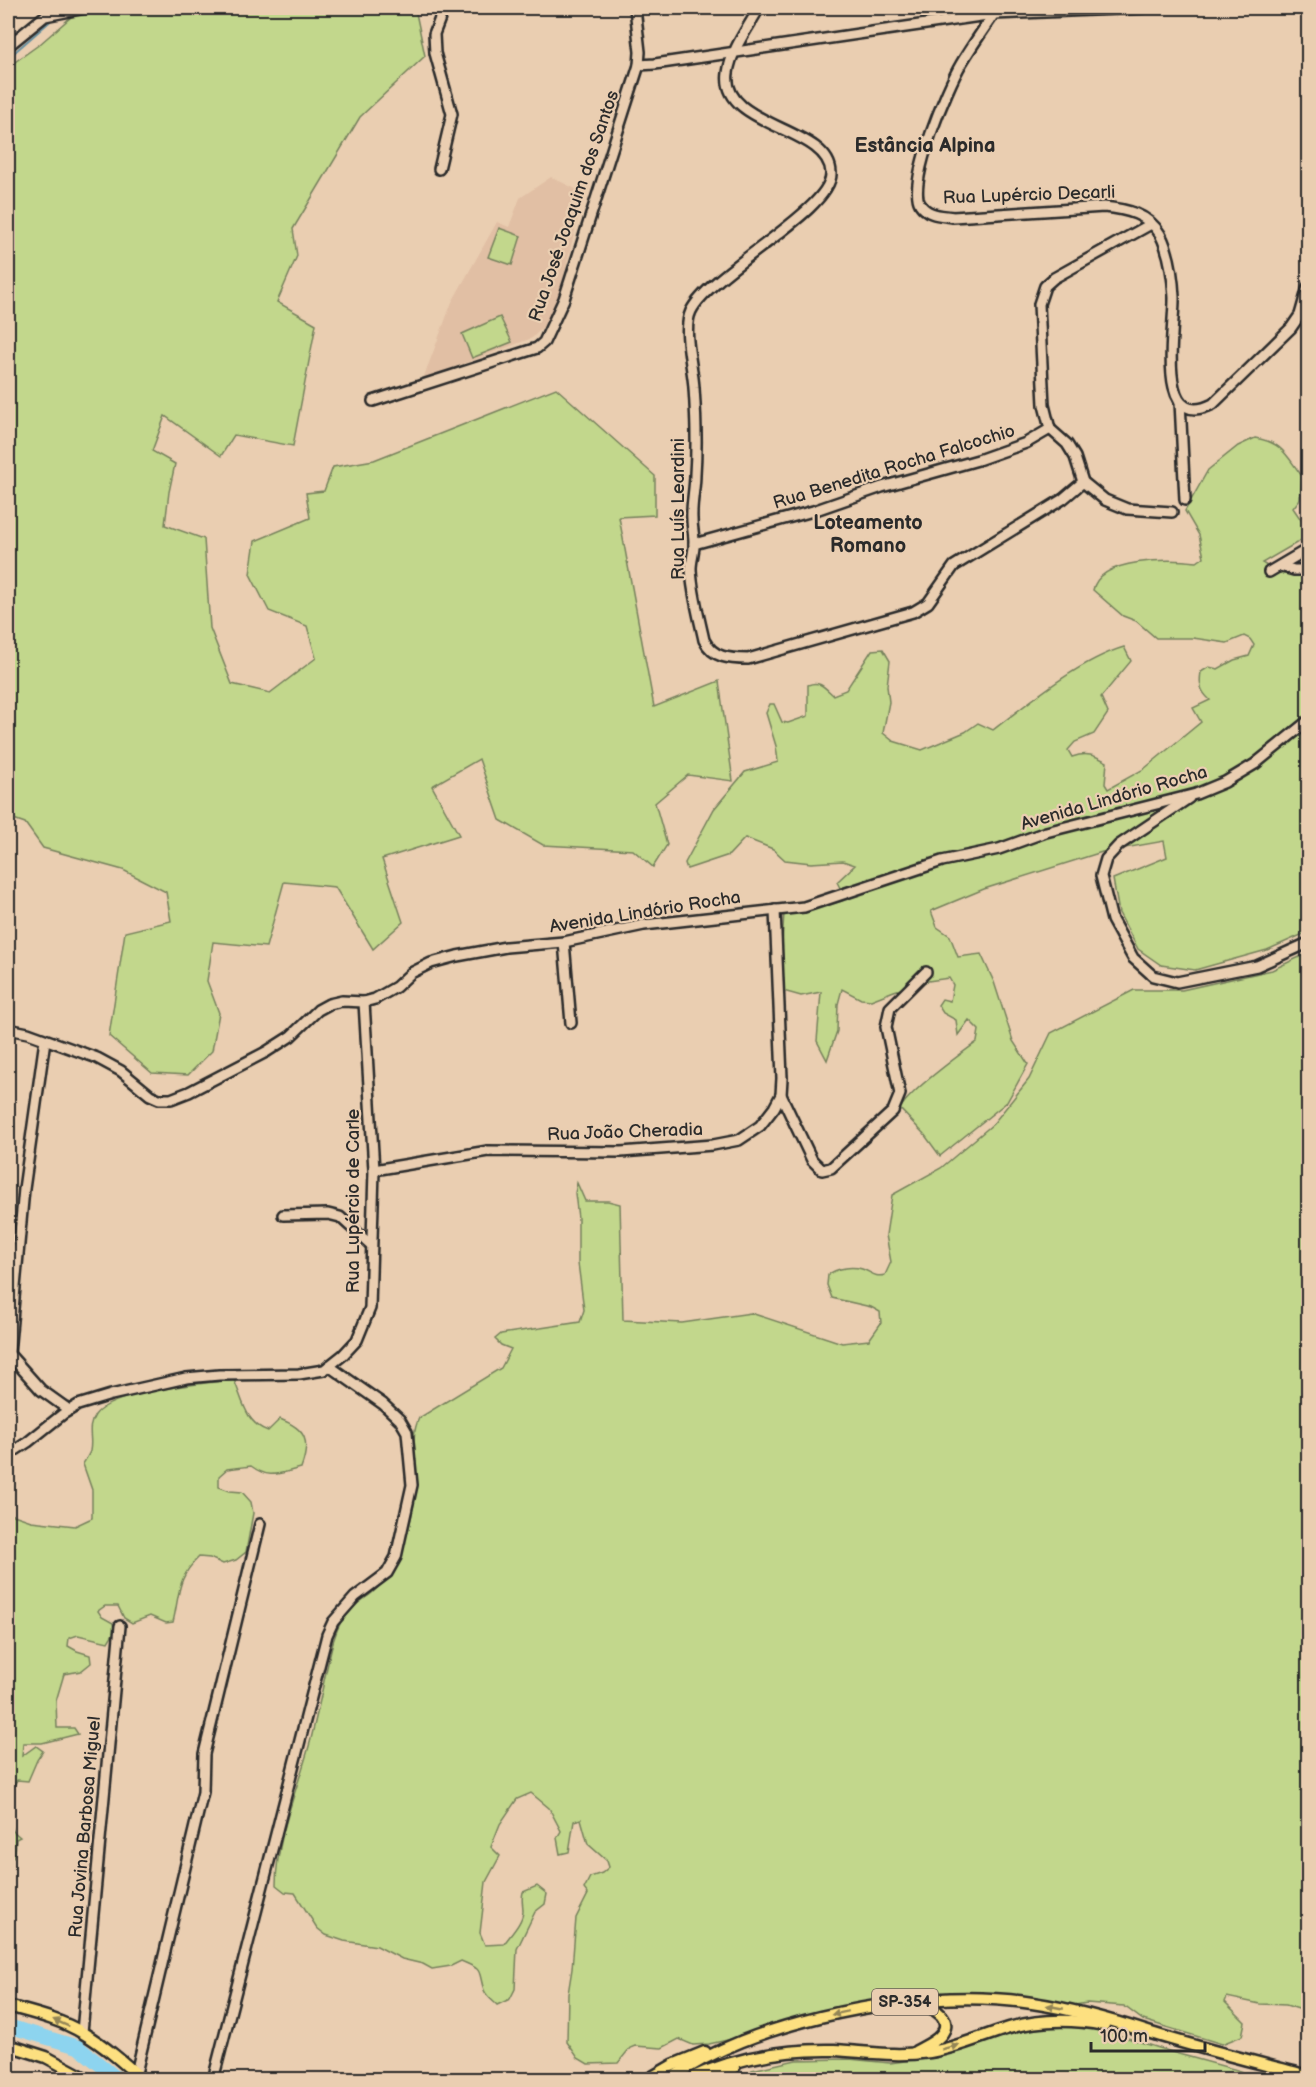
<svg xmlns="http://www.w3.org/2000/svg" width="1316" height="2087" viewBox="0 0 1316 2087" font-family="'Balsamiq Sans',sans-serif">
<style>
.built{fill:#e1bfa4}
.green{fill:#c2d78c;stroke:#76815c;stroke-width:1.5}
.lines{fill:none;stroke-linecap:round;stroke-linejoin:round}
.stream{stroke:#6690a1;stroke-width:2}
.river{stroke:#8dd4ef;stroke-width:14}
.minor-casing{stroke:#2b2b2b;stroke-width:14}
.major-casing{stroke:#2b2b2b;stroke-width:15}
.minor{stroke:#eaceb1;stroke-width:9}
.major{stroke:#fde080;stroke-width:10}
.oneway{fill:#948656}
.labels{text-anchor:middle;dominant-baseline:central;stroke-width:4.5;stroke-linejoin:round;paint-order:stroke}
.shield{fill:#eaceb1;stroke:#645c53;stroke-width:1.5}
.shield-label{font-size:16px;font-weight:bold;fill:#2b2b2b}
.street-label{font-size:18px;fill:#2b2b2b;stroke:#eaceb1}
.neighbourhood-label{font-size:20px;font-weight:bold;fill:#2b2b2b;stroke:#eaceb1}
</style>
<rect width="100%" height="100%" fill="#eaceb1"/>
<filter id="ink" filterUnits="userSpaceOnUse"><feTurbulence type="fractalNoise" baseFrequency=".0167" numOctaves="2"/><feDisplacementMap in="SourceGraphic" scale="12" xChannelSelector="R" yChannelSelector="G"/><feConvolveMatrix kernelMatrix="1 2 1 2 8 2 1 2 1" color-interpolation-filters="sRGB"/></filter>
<g filter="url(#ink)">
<polygon class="built" points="551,177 584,193 560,292 546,324 532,338 423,379 452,302 497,222 509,227 520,198"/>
<g class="green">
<polygon points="86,8 415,8 425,56 360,117 293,229 297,256 277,302 316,324 293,446 234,435 221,456 165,416 152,451 175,464 169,492 165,525 204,539 210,628 232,684 270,693 316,658 307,626 269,611 250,574 255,541 310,518 306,493 324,491 333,467 374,460 556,388 655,476 655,515 619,517 654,707 719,681 733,781 688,775 655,803 667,845 653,867 633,850 543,845 500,820 479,759 432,786 459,835 382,859 403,922 373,949 335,887 284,882 266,947 213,942 207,981 219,1013 212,1051 188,1075 152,1073 109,1036 125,932 171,921 166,892 123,870 43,848 25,823 8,817 8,67 40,44 78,11"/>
<polygon points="499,228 521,236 512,265 488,257"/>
<polygon points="500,317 512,342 472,358 462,334"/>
<path d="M1255,438c27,4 31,17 47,38l-2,23 -7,9 11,16 1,14 -43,25 18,11h28v358l-41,18 -72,20 -34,-5 -23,-16 -19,-36 -6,-34 54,-22 -3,-16 -62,11 -118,37 -53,22 6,16 13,9 8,21 23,-3 13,28 19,59 15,23 -21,38 -67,54 -16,-22 -24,-25c9,-18 59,-54 77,-67l2,-12 -10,-10 -11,15 -2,-15 -13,-7 -5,-8 4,-6 8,2 3,-16 -4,-7 -21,3 -34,10 -23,9 -10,-1 -19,-10 -4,15 -1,27 -10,29 -10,-19 4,-49 -20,4 -18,-5 -2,-32 3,-46 30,-4 28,-8 -1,-11 -4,-8 18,-17 -12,-4 -32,2 -26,-3 -12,-11 -28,-11 -16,17 -42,14 -2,-6 29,-54 31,-37 33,-10 -2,-16 -10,-33 4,-9h4l8,18 6,1 20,-7v-31c12,-5 17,3 25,10l13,-5 26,-40 11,-1 7,12 -3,25 2,16 -6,31 10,8 29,9 43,-18 13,-9 15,7c36,-28 87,-70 131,-83l7,14 -30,36 7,16 -14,21 -19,8 -7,8 4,7c15,-5 22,-2 35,5l-2,22 3,5 36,-20 57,-47 -8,-14 17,-8c-10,-9 -11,-16 -9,-28l8,-5 9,2 16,-9 15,-4 5,-11 -4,-6 -6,-3 -17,7 -34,-5h-37l-20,-17 -13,-5 -30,-26c7,-33 78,-31 104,-28l7,-5 -5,-22 -14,-24 23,-41 30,-24z"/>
<path d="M1308,953v1059l-22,-7 -26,-1 -33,-7 -2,5 20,20 -3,14 -20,8 -79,-24 -19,-14 -37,-3 -18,3 -134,-11 -226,49 -16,1 -14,-6 -17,9 -27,-2 -5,2 -12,15 -30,1 -10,-6 -11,-16 1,-48 4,-25 4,-51 12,-24 -4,-5 6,-12 12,-4 7,-6 -2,-6 -19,-17 -7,-25 -7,2 -5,31 -9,2 -3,-16 4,-7 -12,-23 -18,-15 -14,6 -17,25 -9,23 9,9 -14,26 -6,51 5,12 19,-1c6,-9 19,-22 19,-33 0,-8 -2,-11 0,-19l14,-6 10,8 -2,10 -10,8 -18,37 -2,40 -5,10 -13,6c-4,-4 -11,-9 -13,-15 -7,-21 1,-19 -23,-29l-10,5 -19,3 -9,-5 -21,-5 -25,-13 -33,-5 -18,-6 -9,-7 -22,-35 -10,-1 -9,-7c0,-48 23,-100 35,-146 5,-21 10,-42 14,-63 5,-20 7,-38 17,-56 7,-13 20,-19 30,-27 16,-14 23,-26 30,-45 10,-26 15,-53 14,-81 -1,-18 -5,-32 3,-49l82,-50 10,-19 -10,-4 -6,-6 6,-5 79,-12 4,-12 -6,-47v-45l-3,-25 2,-10 8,18h23l12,3 3,116 59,3 69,-10 91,30 27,-3 12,-17 -1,-11 -9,-5 -39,-9 -5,-13 1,-10c8,-7 24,-9 34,-6 9,3 13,9 23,6l6,-13 -5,-27 6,-40 49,-27 52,-44 36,-45 22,-46 83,-43h48l90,-20z"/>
<path d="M234,1380c9,20 11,43 34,51l12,-12c26,10 31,22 21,49 -22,5 -31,12 -50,-2l-24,3 -8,7v11l11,4 12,1 9,10 2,11 -7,39 -10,8 -13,4 -13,-6 -11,-1c-23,22 -19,37 -26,65l-7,1 -16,-7 -18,7 -8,-5 -6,-12h-13l-7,5 4,6 11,6 1,9 -6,10 -30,-7 -9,3 -1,8 9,5 13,4 1,8 -10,8 -17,3 -8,27 1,27h17l4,6 -36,9h-19l-1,13 14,-10 7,5 -6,9 -9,21 -11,-1 -9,15v-282l23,8 44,5 17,-8v-28l-9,-26c2,-4 6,-9 7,-13 3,-14 -4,-22 5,-36 17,-24 109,-32 139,-35z"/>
<path d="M8,1820h1l4,11 7,6 -4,2c-1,8 1,18 -8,22z"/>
<polygon points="1071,2024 1093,2027 1175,2053 1241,2071 1244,2079 739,2080 752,2070 796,2060 849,2059 890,2063 942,2056 1020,2031"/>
</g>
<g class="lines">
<polyline class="stream" points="8,58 55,17"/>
<polyline class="river" points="8,2026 78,2047 119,2080"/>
<g class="minor-casing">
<g id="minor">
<path d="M759,8c-11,20 -28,42 -31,65 -8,54 102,54 103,100 2,37 -120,98 -140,138 -9,19 2,56 3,77 2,28 3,58 1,86 0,15 -4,30 -3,45 0,8 2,15 2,23 1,9 -3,17 -3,27 1,23 8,48 13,71 9,18 25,19 44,19l165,-47 15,-9 26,-37 109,-67 20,-17"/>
<path d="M994,14c-11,16 -23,33 -33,50 -13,22 -54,118 -41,140 8,12 21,11 33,13l151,-10c22,2 44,7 56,27 10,19 13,43 14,63 1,30 -20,136 39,107l78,-76 9,-13 8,-28"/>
<polyline points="8,46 45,16 86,8"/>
<polyline points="639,65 655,64 994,14 1142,8"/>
<polyline points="439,169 452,114 435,53 434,34 444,8"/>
<polyline points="373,401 537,348 544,342 564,299 639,65 640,52 635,8"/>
<polyline points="1180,402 1185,500"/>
<polyline points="1050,429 1067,444 1075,457 1083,482 1105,500 1127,509 1172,512"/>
<polyline points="694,544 813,511 882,487 978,460 1026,443 1050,429 1044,405 1039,304 1045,286 1054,278 1151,224"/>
<polyline points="1280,566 1294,570 1308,570"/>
<polyline points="1269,572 1308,549"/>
<polyline points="1189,798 1119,845 1106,859 1101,876 1112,920 1133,958 1153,976 1177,982 1257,966 1308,943"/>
<polyline points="564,942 571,1023"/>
<polyline points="8,1029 28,1033 97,1058 121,1071 150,1095 159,1099 171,1099 189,1092 266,1052 291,1036 318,1010 329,1004 342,1001 364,1002 375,999 396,987 411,973 431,963 457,956 506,947 564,942 644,925 804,907 942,861 999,849 1046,832 1196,794 1225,782 1255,764 1308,721"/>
<polyline points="781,1095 812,1160 822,1170 831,1168 893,1111 900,1094 886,1027 890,1008 926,972"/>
<polyline points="374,1170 488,1151 621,1152 713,1145 739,1140 760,1126 774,1108 781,1095 782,1078 775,910"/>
<polyline points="283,1215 328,1214 340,1217 371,1245"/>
<polyline points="9,1354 41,1390 69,1410"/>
<polyline points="8,1364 24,1189 45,1040"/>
<polyline points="8,1455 28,1442 63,1414 78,1405 111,1395 186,1378 219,1375 299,1374 324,1370 343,1355 357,1340 370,1308 374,1170 364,1002"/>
<polyline points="82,2032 120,1626"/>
<polyline points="136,2073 203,1792 204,1754 260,1524"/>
<polyline points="213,2080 327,1635 333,1622 355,1597 387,1573 396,1557 412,1485 407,1432 400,1420 383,1404 329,1366"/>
</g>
</g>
<g class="major-casing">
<g id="major">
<path d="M8,2006c25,7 52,13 75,27 22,13 41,30 60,47"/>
<polyline points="8,2045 46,2057 89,2080"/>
<path d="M915,2052c8,-5 19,-9 25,-16 15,-16 -5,-29 -20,-31"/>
<polyline points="647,2080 673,2065 705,2052"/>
<path d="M669,2080c45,-32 98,-50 151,-63 68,-16 141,-25 212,-14 41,6 79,17 119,30 51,16 105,29 157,43"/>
<path d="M687,2080c46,-22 96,-31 147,-30 34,2 61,7 96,2 27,-4 52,-16 79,-24 31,-9 64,-9 95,-3"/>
<polyline points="710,2080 734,2068"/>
</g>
</g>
<use href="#minor" class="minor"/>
<use href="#major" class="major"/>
</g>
<defs><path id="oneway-solid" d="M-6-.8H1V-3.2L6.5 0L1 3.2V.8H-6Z" transform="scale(1.5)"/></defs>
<g class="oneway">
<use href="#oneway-solid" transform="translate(1055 2007) rotate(-169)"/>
<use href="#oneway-solid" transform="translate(840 2013) rotate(168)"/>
<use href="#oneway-solid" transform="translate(61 2023) rotate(-156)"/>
<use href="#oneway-solid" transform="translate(950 2047) rotate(-16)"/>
</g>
</g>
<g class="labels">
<rect class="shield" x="872" y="1989" width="66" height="26" rx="4.5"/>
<g class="shield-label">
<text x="905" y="2002">SP-354</text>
</g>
<g class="street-label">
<text transform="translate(1029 195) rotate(-2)">Rua Lupércio Decarli</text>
<text transform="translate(574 206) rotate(-71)">Rua José Joaquim dos Santos</text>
<text transform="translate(894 467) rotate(-17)">Rua Benedita Rocha Falcochio</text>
<text transform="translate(678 509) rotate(-90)">Rua Luís Leardini</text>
<text transform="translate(1114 798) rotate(-16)">Avenida Lindório Rocha</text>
<text transform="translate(645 912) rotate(-9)">Avenida Lindório Rocha</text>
<text transform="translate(625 1132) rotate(-2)">Rua João Cheradia</text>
<text transform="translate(353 1201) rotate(-90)">Rua Lupércio de Carle</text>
<text transform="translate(85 1827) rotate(-85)">Rua Jovina Barbosa Miguel</text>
</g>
<g class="neighbourhood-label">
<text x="925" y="146">Estância Alpina</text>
<text x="868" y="523">Loteamento<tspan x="868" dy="23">Romano</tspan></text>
</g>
</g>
<rect width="1316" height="2087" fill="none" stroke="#eaceb1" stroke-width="30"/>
<rect x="15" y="15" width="1286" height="2057" fill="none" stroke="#2b2b2b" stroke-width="2" filter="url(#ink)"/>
<path d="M1091 2042v9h114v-9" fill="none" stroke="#2b2b2b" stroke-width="3"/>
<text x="1100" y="2042" font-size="18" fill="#2b2b2b" stroke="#eaceb1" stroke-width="4.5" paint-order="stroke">100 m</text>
</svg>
